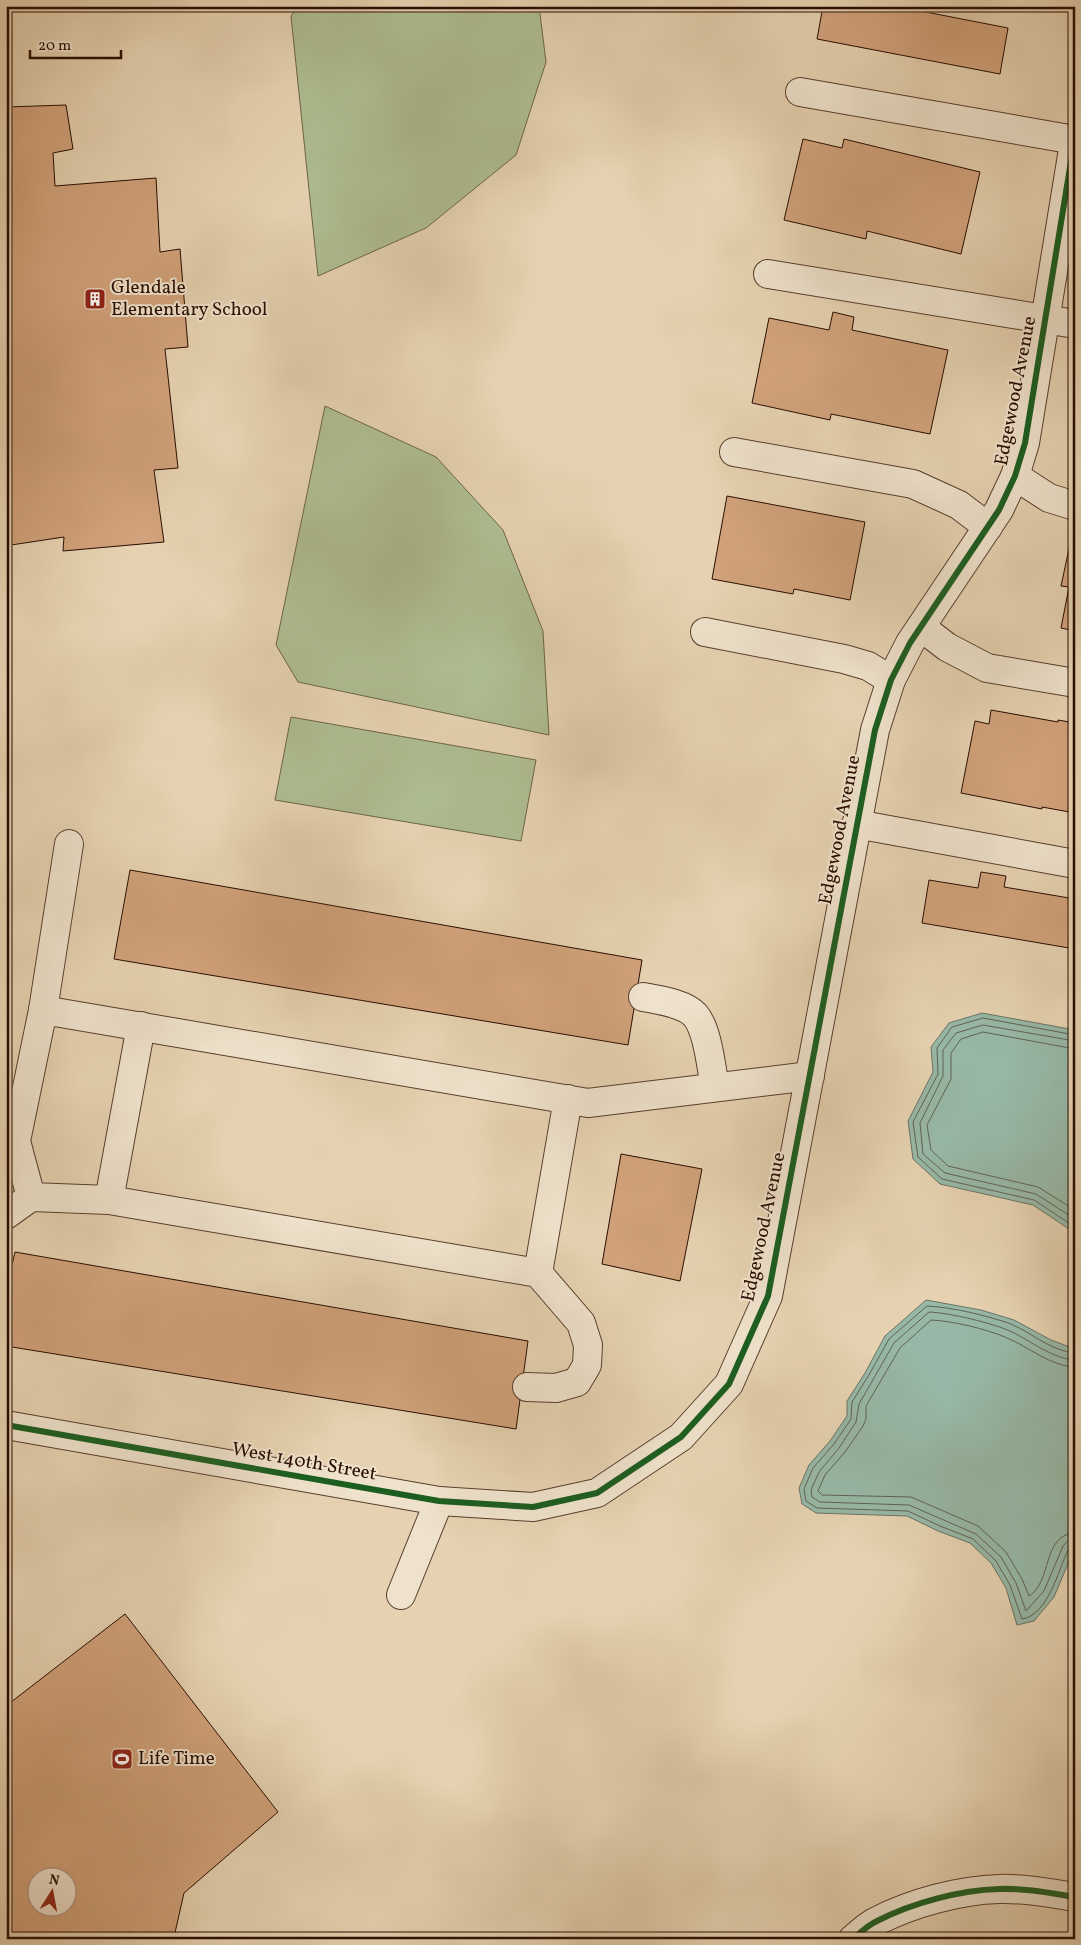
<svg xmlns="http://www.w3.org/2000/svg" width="1081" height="1945" viewBox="0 0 1081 1945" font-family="Vollkorn,serif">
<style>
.green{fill:#aebd91;stroke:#6c6449}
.water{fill:#97b8a6;stroke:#6b7364}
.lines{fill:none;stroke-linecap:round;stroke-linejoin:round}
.shore{stroke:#606254;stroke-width:1}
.building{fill:#d1a27b;stroke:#290c01;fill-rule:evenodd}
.minor-casing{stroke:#583e2d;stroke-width:30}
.minor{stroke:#efe2cc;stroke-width:28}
.cycleway-casing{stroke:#efe2cc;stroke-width:9}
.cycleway{stroke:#1b5e20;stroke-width:6}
.labels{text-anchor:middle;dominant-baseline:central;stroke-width:4;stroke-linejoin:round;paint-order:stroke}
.poi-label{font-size:19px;fill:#290c01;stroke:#efe2cc;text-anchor:start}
.street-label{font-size:19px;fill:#290c01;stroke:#efe2cc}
</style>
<rect width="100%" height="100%" fill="#e6d2b1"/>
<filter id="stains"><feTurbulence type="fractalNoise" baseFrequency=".004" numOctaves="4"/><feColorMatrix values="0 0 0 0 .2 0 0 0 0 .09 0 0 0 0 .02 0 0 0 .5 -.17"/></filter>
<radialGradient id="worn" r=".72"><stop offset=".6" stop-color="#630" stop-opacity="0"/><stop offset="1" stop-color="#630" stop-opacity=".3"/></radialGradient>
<g class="green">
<polygon points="299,6 539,6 546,62 516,155 426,228 318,276 291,16"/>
<polygon points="325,406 436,457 503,530 543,631 549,735 298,682 276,645"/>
<polygon points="291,717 536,760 521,841 275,800"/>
</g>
<g class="water">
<polygon points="982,1013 1075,1030 1075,1233 1033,1205 940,1184 913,1159 908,1121 933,1072 931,1047 949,1023"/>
<polygon points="926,1300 981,1310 1014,1320 1051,1340 1075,1349 1075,1547 1054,1597 1034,1621 1017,1625 1006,1588 991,1563 970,1543 938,1531 907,1516 816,1513 802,1504 799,1488 809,1465 830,1441 847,1416 847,1401 865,1373 885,1336"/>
</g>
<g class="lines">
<g class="shore">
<polyline points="1075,1035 983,1018 952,1027 937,1048 938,1074 913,1122 918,1157 942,1179 1034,1200 1075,1227"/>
<polyline points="1075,1041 983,1025 956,1033 943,1050 943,1076 920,1123 923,1154 945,1173 1036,1194 1075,1219"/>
<polyline points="1075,1049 983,1032 961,1039 951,1053 951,1079 927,1125 931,1150 948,1166 1038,1187 1075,1210"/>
<path d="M1075,1353c-24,-2 -43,-20 -64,-29 -22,-8 -60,-17 -84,-18l-38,33 -20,36 -17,27 -1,17 -17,25 -21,24 -9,21 2,12 11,7 91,3 32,15 33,13 23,22 14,24 12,34c26,-4 36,-48 46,-69l7,-3"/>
<path d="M1075,1360c-22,-1 -44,-19 -63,-28 -19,-9 -62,-19 -83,-20l-35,31 -35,61 -3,18 -17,26 -20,24 -8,18 1,7 8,5 89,3 67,29 25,23 15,26 10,28 18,-20 19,-45 5,-5 7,-1"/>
<path d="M1075,1367c-25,-1 -46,-20 -68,-29 -20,-9 -54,-17 -76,-18l-31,28 -34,58v13l-3,7 -18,26 -20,23 -7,16 4,4 89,2 67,29 28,26 16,27 7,17c23,-13 13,-62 46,-63"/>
</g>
</g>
<g class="building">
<polygon points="823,6 895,6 1008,28 1000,74 817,39"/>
<polygon points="66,105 73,149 53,153 55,186 156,178 160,252 180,249 188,347 165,349 178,468 154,470 164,542 63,551 64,537 11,545 6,564 6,107"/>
<polygon points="803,139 842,148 844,139 980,172 961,254 867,231 866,239 784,220"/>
<polygon points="833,312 854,317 852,330 948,350 930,434 831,414 830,420 752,403 769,318 829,330"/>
<polygon points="727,496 865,522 850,600 794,589 793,594 712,579"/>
<polygon points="1070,544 1075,545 1075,631 1061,628 1069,587 1061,586"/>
<polygon points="991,710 1058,722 1058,720 1075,723 1075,813 1042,807 1042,809 961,793 975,721 989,724"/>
<polygon points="130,870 642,960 628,1045 114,959"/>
<polygon points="981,872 1006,876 1004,887 1075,899 1075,949 922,923 929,880 978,888"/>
<polygon points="621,1154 702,1169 680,1281 602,1264"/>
<polygon points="15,1252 528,1341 516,1429 6,1346 6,1290"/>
<path d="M125,1614l153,198 -94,81 -10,44 -47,-4 -8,6h-113v-233zM38,1878h30v30h-30z"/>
</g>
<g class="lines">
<g class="minor-casing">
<g id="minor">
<polyline points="800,92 1075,140"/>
<polyline points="768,274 1075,324"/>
<polyline points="734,452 913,484 959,505 988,527"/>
<polyline points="1015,476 1049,498 1075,506"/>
<polyline points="921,627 947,647 987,668 1075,683"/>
<polyline points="705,632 844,659 868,666 891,680"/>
<polyline points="856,824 1075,864"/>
<path d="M643,997c15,3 41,6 52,18 13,15 16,52 20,72"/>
<polyline points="43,1010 69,844"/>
<polyline points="568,1099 538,1273 109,1200 31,1197 16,1141 43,1010 588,1103 810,1076"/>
<polyline points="109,1200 141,1026"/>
<polyline points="6,1215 31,1197"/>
<polyline points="527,1387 556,1388 577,1382 587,1365 588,1345 581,1323 538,1273"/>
<polyline points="6,1425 439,1501 533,1507 597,1493 681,1437 729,1384 768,1296 875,730 891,680 910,643 999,510 1015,476 1025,443 1075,137"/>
<polyline points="401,1595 439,1501"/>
<path d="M853,1939c7,-6 15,-14 24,-18 35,-18 83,-31 122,-32 25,-1 51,4 76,8"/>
</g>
</g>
<use href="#minor" class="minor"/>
<g class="cycleway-casing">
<g id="cycleway">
<polyline points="6,1425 439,1501 533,1507 597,1493 681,1437 729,1384 768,1296 875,730 891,680 910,643 999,510 1015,476 1025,443 1075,137"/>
<path d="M853,1939c7,-6 15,-14 24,-18 35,-18 83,-31 122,-32 25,-1 51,4 76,8"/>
</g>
</g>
<use href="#cycleway" class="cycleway"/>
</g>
<defs>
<g id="building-square" transform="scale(1.125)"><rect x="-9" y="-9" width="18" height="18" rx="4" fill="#8f2418" stroke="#efe2cc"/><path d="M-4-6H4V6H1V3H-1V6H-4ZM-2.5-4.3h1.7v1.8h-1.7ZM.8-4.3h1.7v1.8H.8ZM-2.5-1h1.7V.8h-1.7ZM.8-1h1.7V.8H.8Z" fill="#fff"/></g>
<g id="stadium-square" transform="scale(1.125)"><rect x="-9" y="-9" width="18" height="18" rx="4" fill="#8f2418" stroke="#efe2cc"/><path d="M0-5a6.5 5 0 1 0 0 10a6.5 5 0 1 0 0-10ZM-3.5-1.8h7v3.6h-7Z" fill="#fff"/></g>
</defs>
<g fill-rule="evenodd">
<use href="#building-square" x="95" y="299"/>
<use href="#stadium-square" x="122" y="1759"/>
</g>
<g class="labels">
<g class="poi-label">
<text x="111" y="288">Glendale<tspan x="111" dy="22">Elementary School</tspan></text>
<text x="138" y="1759">Life Time</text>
</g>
<g class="street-label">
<text transform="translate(1016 391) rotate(-79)">Edgewood Avenue</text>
<text transform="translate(840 830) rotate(-79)">Edgewood Avenue</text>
<text transform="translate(764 1227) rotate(-78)">Edgewood Avenue</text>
<text transform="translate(304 1462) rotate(10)">West 140th Street</text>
</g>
</g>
<rect width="1081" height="1945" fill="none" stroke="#e6d2b1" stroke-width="25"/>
<rect x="8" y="8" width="1066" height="1930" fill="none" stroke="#290c01" stroke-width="2.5"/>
<rect x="12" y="12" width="1056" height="1920" fill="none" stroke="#290c01"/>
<g transform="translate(52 1892) rotate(11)"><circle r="24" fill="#efe2cc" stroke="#a08c7b"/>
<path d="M0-4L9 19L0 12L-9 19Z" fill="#8f2418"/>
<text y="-8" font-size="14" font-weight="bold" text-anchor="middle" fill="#290c01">N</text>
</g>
<path d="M30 50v8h91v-8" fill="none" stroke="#290c01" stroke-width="2.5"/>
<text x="38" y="50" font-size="15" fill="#290c01" stroke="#efe2cc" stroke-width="4" paint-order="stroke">20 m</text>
<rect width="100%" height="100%" filter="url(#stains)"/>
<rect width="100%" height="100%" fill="url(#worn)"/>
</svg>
